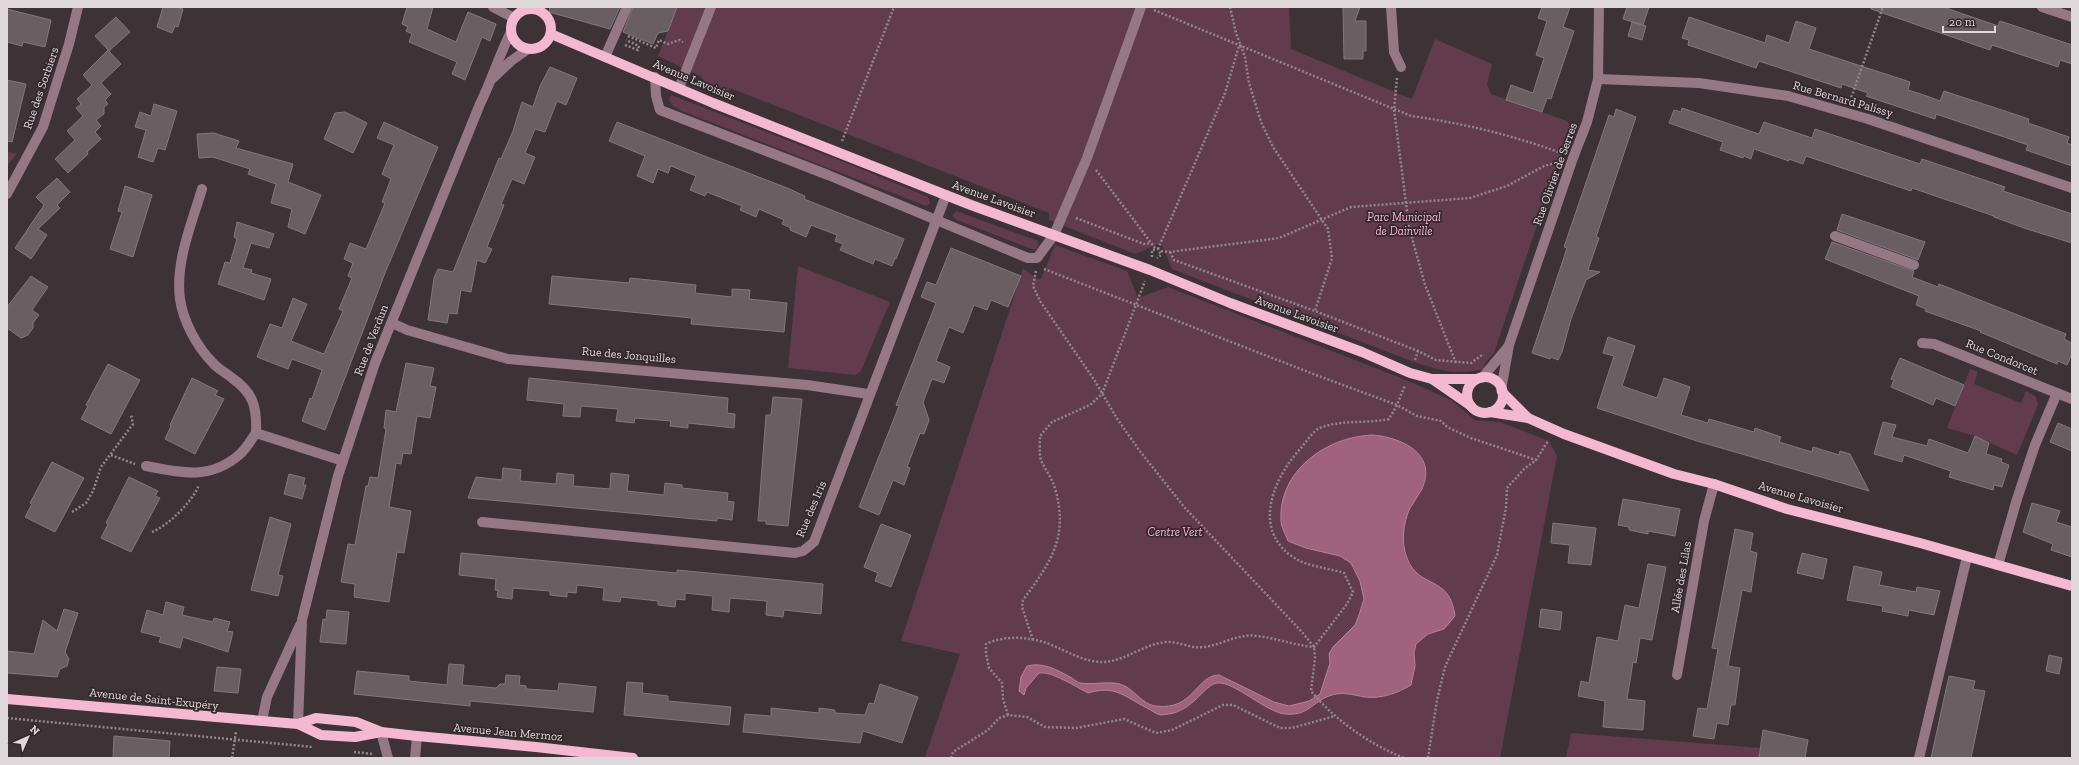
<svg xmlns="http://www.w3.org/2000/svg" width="2079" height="765" viewBox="0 0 2079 765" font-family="'Zilla Slab',serif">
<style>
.green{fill:#623b4c}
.water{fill:#a0627c;stroke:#b38598}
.building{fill:#695e62;stroke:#83777b}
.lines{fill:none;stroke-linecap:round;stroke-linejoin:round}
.path{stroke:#91888b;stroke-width:2.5;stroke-dasharray:2 2;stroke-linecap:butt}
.minor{stroke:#957883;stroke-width:10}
.major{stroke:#f4b9d0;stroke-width:10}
.labels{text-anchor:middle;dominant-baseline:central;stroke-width:3.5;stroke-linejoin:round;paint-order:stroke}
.street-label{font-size:12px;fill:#dfd8da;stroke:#33292d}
.park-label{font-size:12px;font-style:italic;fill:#feb4d2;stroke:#33292d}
</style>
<rect width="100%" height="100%" fill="#3d3337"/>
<g class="green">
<path d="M677,7h612l2,42 121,50 23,-60 57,25 -5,20 4,10 76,27 3,6 -76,226 -9,10 -2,6c-28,6 -42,2 -69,-7l-242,-93 -11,-26 -26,11 -86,-34v-7l-319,-125 -3,5 -22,-10 -5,-7 -42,-20z"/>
<polygon points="671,95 854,166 928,197 930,203 926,206 682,111 673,106 669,100"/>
<polygon points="7,152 17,154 7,166"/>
<polygon points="956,211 1038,241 1039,246 1034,250 957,220 952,216"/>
<polygon points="1055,245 1127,271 1138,298 1168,287 1406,380 1451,400 1475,420 1500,422 1549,441 1557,456 1500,758 940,758 925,757 960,654 901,641 1022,272 1023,268 1035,278 1041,279"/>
<polygon points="798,266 890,302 861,371 855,375 788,368"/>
<polygon points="1970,369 1978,372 1974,384 2021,403 2026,391 2036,397 2038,405 2017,455 1975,436 1947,428"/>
<polygon points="1571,733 1761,748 1759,758 1566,758"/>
</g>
<path class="water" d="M1372,435c28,2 66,18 50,54 -4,7 -9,14 -13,21 -6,15 -8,33 -2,48 12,32 43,16 48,58l-11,13 -16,5 -12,10 -2,9 1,13 -4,19c-13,8 -30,14 -46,12 -12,-2 -24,-6 -36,-1 -17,6 -20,20 -43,18 -20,-1 -51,-33 -69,-31 -13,2 -23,27 -48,31 -2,0 -6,1 -9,1 -4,-1 -9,-5 -13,-7 -24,-12 -31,-23 -59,-15 -12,-6 -36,-22 -49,-20l-13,15 -2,7 -5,-4 2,-14 6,-11c15,-4 29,3 43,11 3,1 6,5 10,6 13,2 28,-2 40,1 14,4 22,21 36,22 38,5 40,-31 63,-31l55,27 15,4 20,-5 11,-7 10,-31 -1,-9 4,-7 22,-22 4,-10 5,-16 -4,-18 -9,-18 -11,-7 -34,-8 -18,-7c-2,-6 -7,-14 -7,-20 -3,-50 45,-84 91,-86z"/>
<g class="building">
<polygon points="163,7 176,7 183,9 178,27 175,26 172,33 157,27"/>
<polygon points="407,7 433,7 427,29 456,42 468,12 496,24 490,41 482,37 465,80 452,74 457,62 409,42 412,34 406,31 408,27 402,24"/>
<polygon points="550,7 620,7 610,29 549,12"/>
<polygon points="633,7 677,7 668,31 658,33 653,44 623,32"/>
<polygon points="1343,7 1360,7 1355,21 1366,21 1366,51 1363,51 1363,59 1344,59"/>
<polygon points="1542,7 1570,7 1563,27 1574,31 1551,99 1547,98 1542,112 1506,100 1511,85 1533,93 1544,58 1536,55 1547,21 1538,18"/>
<polygon points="1627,7 1649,7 1643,25 1623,19"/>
<polygon points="1871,7 1943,7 1998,26 2000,21 2072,45 2072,64 2060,60 2058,67 1992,45 1990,50 1871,9"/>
<polygon points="7,9 51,20 45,47 23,42 22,46 7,42"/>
<polygon points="116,17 130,32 109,51 95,36"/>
<polygon points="1689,17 1765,43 1767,35 1789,43 1796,21 1816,28 1809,49 1910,82 1908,90 1924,95 1940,101 1944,91 2029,119 2028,123 2069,137 2067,143 2072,145 2072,166 2026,150 2028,145 1936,114 1935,119 1866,96 1868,93 1842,84 1841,88 1759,61 1756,68 1688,45 1689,40 1682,38"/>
<polygon points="1632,22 1646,26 1642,40 1628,36"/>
<polygon points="108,50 121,64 101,83 111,94 105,100 108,104 104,107 104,114 96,120 101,126 95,132 101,139 87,152 88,154 68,173 55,159 75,140 67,131 83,116 76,108 81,104 77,99 92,85 83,75"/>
<polygon points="550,67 577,78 566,105 557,101 545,132 535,129 525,153 535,157 524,184 512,179 501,204 504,205 487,247 492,249 485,263 477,260 471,292 461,290 457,314 449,313 447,323 428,320 434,278 438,269 453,272 499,158 501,159 513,131 522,102 533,107 540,86"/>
<polygon points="7,80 26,84 12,142 7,141"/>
<polygon points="154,104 177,111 165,150 158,148 153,162 138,157 146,130 135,127 140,112 151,116"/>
<polygon points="1682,108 1759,134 1764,122 1812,138 1815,129 1920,164 1922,159 2005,187 2003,191 2072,214 2072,243 2024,228 1994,217 1994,216 1912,188 1911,191 1806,156 1803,164 1789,159 1789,161 1754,149 1751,159 1744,156 1743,158 1720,150 1723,142 1669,123 1674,110 1681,112"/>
<polygon points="1616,109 1636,117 1596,237 1599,238 1588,270 1600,272 1586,280 1571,319 1562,352 1558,360 1551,357 1550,359 1532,353 1567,248 1564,247 1609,115 1614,117"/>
<polygon points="345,112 367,123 353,153 324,139 335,113"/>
<polygon points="384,122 438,147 385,273 325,430 302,421 310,398 312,399 322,370 292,359 288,369 257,357 270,324 282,328 293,298 307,304 291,341 324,354 343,311 339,309 352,278 348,276 353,263 344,259 350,243 366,249 385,203 382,202 391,179 382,174 394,145 377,138"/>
<polygon points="617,122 787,188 805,196 804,199 904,239 896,259 895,258 892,266 875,259 873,264 840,250 843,244 835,241 837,235 811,225 806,237 790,230 791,228 782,224 784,220 759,209 756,217 740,210 742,206 707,192 705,196 690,190 696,176 671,166 668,173 658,169 653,183 637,176 645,156 609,141"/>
<polygon points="214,133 239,141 236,148 293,164 288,182 321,195 305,234 288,227 292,209 271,203 276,184 248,174 250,169 213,157 199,158 197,134"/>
<polygon points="57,178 70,192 57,205 60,208 38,229 47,235 31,259 15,248 44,205 36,197"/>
<polygon points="125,186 152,195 133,257 110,249 122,212 118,211"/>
<polygon points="1842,214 1925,242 1918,260 1837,230"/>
<polygon points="237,222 274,234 269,248 251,243 243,268 252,270 251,273 271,279 264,300 218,284 225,262 230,263 237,239 234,237"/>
<polygon points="1832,242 1914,271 1912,277 1938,287 1939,284 2066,334 2064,339 2072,343 2072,354 2067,365 2058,361 2057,364 1980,332 1981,331 1925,311 1926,309 1916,305 1919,296 1825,259"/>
<polygon points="951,248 1021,276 1008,307 991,300 987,310 974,305 963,333 949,327 936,361 950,367 944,383 932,379 923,402 929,420 924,434 920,433 907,467 910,468 904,485 893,480 879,515 859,507 899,406 896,405 936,303 921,297 927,282 936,285"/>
<polygon points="31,276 48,287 32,310 39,315 33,323 33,328 28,335 21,338 7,328 7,307"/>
<polygon points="552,276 629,283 630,278 696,285 695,293 732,297 732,289 750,290 749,299 787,303 784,332 691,324 692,318 549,304"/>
<polygon points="1608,337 1635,346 1622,386 1657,398 1664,378 1690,387 1681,415 1708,423 1709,419 1754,432 1755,428 1781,437 1779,442 1812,452 1813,447 1839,455 1840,451 1850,454 1869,491 1697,441 1597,408 1614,356 1603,353"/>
<polygon points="1900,358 1964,385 1955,406 1936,398 1933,405 1891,387 1894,380 1891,379"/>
<polygon points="406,363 434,368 430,386 436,387 430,418 417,416 411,454 403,453 401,464 396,463 389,507 411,511 404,553 397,552 389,602 354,597 355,584 341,582 348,544 355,545 366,486 368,486 370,477 378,478 386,429 384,428 386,410 396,412"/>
<polygon points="108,364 140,380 111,434 81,419 88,406 86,405"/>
<polygon points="192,378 218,391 215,395 224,399 195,454 165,439 171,426 170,425"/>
<polygon points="529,378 728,398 727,413 735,414 734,428 688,423 688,428 670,426 671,421 635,418 634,423 616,421 618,409 581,406 580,417 563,416 564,404 527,400"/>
<polygon points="773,397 802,399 788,526 766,524 766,521 758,521 766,415 771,415"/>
<polygon points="1883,422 1896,425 1892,437 1927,446 1929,439 1968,453 1975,436 1989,443 1986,454 2002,459 2001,462 2009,465 2002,487 1994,485 1993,490 1949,477 1951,471 1904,455 1902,462 1874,454"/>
<polygon points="2058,423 2072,429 2072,451 2050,442"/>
<polygon points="52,462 84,478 55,532 25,517 32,504 30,503"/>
<polygon points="503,468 521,470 520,481 556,484 557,473 574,475 573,486 610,489 611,473 629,475 627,491 664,495 665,483 682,485 682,488 728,493 727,501 734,502 732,520 717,518 717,521 468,498 476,477 502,480"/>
<polygon points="289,474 305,478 303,485 306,485 302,499 284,494"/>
<polygon points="129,477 158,491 155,496 160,498 131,552 101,538 108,524 106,523"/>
<polygon points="1623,499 1680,509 1675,536 1648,531 1648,534 1629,530 1629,527 1618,525"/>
<polygon points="2032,503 2060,511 2056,522 2072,527 2072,557 2051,550 2053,544 2023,532"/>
<polygon points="270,517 291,524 278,575 283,576 278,596 251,590"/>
<polygon points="1553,523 1596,528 1591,565 1568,563 1570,545 1551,543"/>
<polygon points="881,524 911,535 891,587 875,581 878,573 864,567"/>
<polygon points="1735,529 1753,533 1750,551 1757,553 1751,592 1742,590 1728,666 1740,668 1735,705 1731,705 1728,725 1717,723 1714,739 1693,736 1698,708 1707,709 1718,649 1712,648"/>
<polygon points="461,553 677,573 677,570 823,584 821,614 784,610 783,617 766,615 767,601 730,598 729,612 712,610 713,596 685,593 685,600 676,599 675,607 658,605 658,601 621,597 620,602 603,600 604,588 577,585 576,593 567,592 567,597 550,595 550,591 513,588 512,599 497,597 498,591 495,590 496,579 459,575"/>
<polygon points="1802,553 1827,559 1823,579 1797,573"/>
<polygon points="1648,564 1666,567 1652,640 1640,638 1636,663 1633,662 1627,699 1645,701 1643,730 1603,727 1605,701 1578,696 1581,681 1589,683 1597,637 1618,641 1625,605 1639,608"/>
<polygon points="1854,566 1882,572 1879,585 1916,592 1917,587 1940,591 1934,615 1909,610 1908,616 1882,611 1883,606 1847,600"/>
<polygon points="166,602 184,607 182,615 213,622 214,618 230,622 227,631 233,632 228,652 183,637 180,648 159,642 161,637 141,632 147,610 163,615"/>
<polygon points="64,609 78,613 65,652 69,659 67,666 60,669 57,677 7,673 7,651 34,654 43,620 57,631"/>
<polygon points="1541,609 1562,612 1560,630 1539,627"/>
<polygon points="327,610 349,612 346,644 320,642 323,619 326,620"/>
<polygon points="2049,655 2062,658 2059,674 2046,671"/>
<polygon points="449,664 464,665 462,685 496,688 500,684 505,684 506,675 520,676 519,685 526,686 526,689 558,691 559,683 596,687 593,712 470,701 470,706 354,694 357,671 409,676 409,681 447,685"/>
<polygon points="217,667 241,669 238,693 214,691"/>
<polygon points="1949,676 1975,681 1973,689 1985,691 1971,758 1931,758"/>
<polygon points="627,682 643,683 642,693 668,696 668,701 731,707 729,725 624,715"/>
<polygon points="880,684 918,697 902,743 863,731 860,743 743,732 745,714 771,716 771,708 819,713 819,708 835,710 835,713 865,715 869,703 874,704"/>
<polygon points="1763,730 1808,740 1805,758 1759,758"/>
<polygon points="114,736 170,741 169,758 113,758"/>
</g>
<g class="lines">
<g class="path">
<polyline points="1230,7 1236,33 1245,57 1249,83 1261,122 1273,147 1328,229 1332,258 1315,311"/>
<path d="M1154,10l257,106c51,7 101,19 150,37"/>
<polyline points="628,36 656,48 659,40 668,44 679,40 683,42"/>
<polyline points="625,45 638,50 639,46 626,40"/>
<polyline points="1397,78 1394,109 1409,227 1425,285 1456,363"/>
<polyline points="1850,101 1883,7"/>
<polyline points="842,141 894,7"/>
<polyline points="1096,170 1155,248"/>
<polyline points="1076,218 1144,244 1151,243"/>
<polyline points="1158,249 1225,93 1239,46"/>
<polyline points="1161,251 1170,252 1279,238 1351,207 1470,198 1507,186 1544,166 1559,162"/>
<polyline points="1170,252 1174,260 1315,311 1418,351 1436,360 1471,363 1482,355 1484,355"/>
<polyline points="1152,257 1152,250 1158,249 1161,255 1157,258"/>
<polyline points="1044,269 1316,375 1397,405 1417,416 1441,421 1447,427 1471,438 1536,460"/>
<path d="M1036,271l-3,15 7,15 55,80 21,36 23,33 46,58 117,124 12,15 1,11 -4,33c24,29 58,53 93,67"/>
<polyline points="1415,360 1418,351"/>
<polyline points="111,455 135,464"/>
<polyline points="72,512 86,503 93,491 101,467 133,424 131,415"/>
<path d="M152,532c17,-7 40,-30 47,-47"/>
<path d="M1033,640l-11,-33 1,-7c28,-38 46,-63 32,-112 -3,-10 -10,-18 -14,-28 -2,-7 -1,-17 -1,-24l12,-14 38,-17 12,-11 43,-113"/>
<path d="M1008,715l-5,-16 -1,-16 -13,-15 -3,-14v-10c20,-10 50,-7 70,3 12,5 24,12 37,14 28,6 48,-18 75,-19 13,0 23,7 36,5 18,-2 34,-14 53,-11 19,2 36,9 57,11l33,-43 6,-12 -9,-19c-19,-6 -38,-6 -54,-18 -38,-29 -15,-79 11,-107 5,-6 12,-17 19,-20 22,-9 47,-4 69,-9l8,-14 8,-20"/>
<polyline points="7,718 313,747"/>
<polyline points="354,752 373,754"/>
<polyline points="232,758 236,732"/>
<polyline points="951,758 953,752 988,730 999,718 1008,715 1027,717 1045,727 1076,728 1124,719 1156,733 1172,730 1223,705 1233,705 1280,728 1292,728 1335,716"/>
<polyline points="1428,758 1437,700 1445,667 1497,555 1506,507 1507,488 1524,469 1536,460 1548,441"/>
</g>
<g class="minor">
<polyline points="493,7 514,18"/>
<polyline points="1391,7 1394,52 1401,67"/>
<polyline points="2042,7 2072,17"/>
<polyline points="605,57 627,7"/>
<polyline points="655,77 656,96 660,110 828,175 1006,249 1028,258 1037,258 1054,235 1087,158 1141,7"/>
<polyline points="493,78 511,61 528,49"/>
<polyline points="1598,79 1699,83 1788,96 1868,119 2072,188"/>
<polyline points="679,88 711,7"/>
<path d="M202,189c-10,34 -27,73 -22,110 3,22 17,48 33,64 5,6 13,10 19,15 22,15 25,30 24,55"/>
<polyline points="7,194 43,127 69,44 78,7"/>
<polyline points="1835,236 1914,265"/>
<polyline points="392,323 407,330 508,359 807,385 868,394"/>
<polyline points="1922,343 1934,344 2072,399"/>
<polyline points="1482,378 1508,347"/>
<polyline points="1501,390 1509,345 1573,158 1587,122 1598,79 1599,7"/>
<path d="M146,466c35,7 64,14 93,-11 7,-6 12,-15 17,-22l87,28"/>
<polyline points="482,522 795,553 803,551 814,542 946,195"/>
<polyline points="1998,565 2017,499 2035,445 2057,393"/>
<polyline points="1677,675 1704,521 1714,484"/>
<polyline points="262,721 267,697 300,625"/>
<path d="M298,724l4,-104 36,-144 37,-113 105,-259c12,-24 19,-49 31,-72"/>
<polyline points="381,732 388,758"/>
<polyline points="415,758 417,736"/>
<polyline points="1919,758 1967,557"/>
</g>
<g class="major">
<circle cx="531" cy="29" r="20"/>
<polyline points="551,34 713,103 971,205 1150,270 1230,303 1362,352 1410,373 1432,379 1477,379"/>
<circle cx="1485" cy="395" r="18"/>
<polyline points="1432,379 1471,406"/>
<polyline points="1502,392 1528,418"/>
<polyline points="1490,412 1528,418 1564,434 1674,474 1714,484 1787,509 1920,543 2072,586"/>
<polyline points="7,699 298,724 321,735 355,737 381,732"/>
<polyline points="298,724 316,718 356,722 381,732 417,736 536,747 633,758"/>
</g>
</g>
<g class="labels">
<g class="street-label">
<text transform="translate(694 80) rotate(23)">Avenue Lavoisier</text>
<text transform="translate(41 88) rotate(-71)">Rue des Sorbiers</text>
<text transform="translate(1843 99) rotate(16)">Rue Bernard Palissy</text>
<text transform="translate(1555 174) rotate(-70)">Rue Olivier de Serres</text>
<text transform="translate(994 199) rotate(20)">Avenue Lavoisier</text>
<text transform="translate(1297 314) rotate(20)">Avenue Lavoisier</text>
<text transform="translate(371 340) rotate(-69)">Rue de Verdun</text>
<text transform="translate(629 355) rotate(5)">Rue des Jonquilles</text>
<text transform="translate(2002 357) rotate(22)">Rue Condorcet</text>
<text transform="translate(1801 497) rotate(16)">Avenue Lavoisier</text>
<text transform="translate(811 509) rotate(-67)">Rue des Iris</text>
<text transform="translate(1681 577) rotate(-80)">Allée des Lilas</text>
<text transform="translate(154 699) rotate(6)">Avenue de Saint-Exupéry</text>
<text transform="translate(508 732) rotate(5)">Avenue Jean Mermoz</text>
</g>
<g class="park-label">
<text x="1404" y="217">Parc Municipal<tspan x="1404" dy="14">de Dainville</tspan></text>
<text x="1175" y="532">Centre Vert</text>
</g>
</g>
<rect width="2079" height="765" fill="none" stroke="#dfd8da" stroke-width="16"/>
<g transform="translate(28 737) rotate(45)" stroke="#33292d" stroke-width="3" paint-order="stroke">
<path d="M0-3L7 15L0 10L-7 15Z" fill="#dfd8da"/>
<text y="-6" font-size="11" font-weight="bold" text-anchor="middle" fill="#dfd8da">N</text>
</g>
<path d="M1943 26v6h52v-6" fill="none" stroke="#dfd8da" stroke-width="2"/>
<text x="1949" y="26" font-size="12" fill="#dfd8da" stroke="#33292d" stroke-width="3" paint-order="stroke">20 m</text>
</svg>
